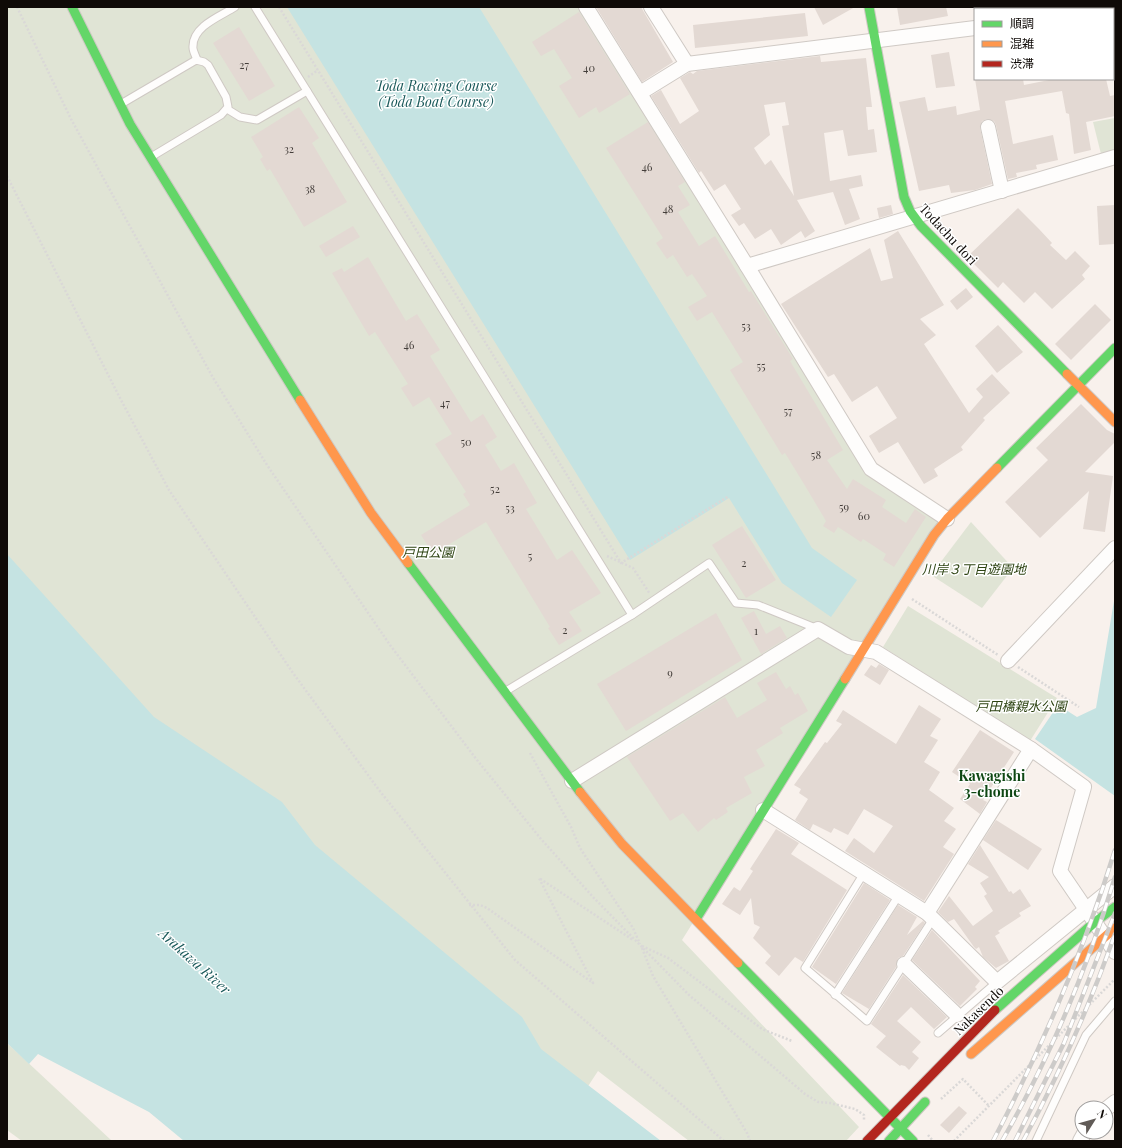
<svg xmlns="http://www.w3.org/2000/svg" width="1122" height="1148" viewBox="0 0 1122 1148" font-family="'Playfair Display','Noto Sans JP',serif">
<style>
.green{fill:#e0e4d5}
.water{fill:#c5e3e2}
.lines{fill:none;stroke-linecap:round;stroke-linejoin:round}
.river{stroke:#c5e3e2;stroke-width:23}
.building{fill:#e3d9d3;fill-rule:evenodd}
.lane-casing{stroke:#cfc9c4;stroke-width:9}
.street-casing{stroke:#cfc9c4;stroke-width:16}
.fast-casing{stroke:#cfc9c4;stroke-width:11}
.slow-casing{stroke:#cfc9c4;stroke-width:11}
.jam-casing{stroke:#cfc9c4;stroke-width:11}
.path{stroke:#dad8d7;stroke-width:2.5;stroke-dasharray:2 2;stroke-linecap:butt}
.lane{stroke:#fefdfc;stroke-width:7}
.street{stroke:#fefdfc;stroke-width:14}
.fast{stroke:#63d668;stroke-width:9}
.slow{stroke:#ff974d;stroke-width:9}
.jam{stroke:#b3261e;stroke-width:9}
.rail-casing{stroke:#cdcbc9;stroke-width:4.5}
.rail{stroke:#fff;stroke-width:3;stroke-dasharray:9;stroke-linecap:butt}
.labels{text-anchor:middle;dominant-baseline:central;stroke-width:3;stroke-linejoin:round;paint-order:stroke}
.number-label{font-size:11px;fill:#443e3a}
.street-label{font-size:13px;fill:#0f0a07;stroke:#fff}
.park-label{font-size:13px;font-style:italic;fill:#2d4312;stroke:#fff}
.water-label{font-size:14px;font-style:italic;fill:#1a595a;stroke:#fff}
.neighbourhood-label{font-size:14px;font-weight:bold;fill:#0e4713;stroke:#fff}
</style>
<rect width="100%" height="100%" fill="#f8f1ec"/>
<g class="green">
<polygon points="7,7 586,7 871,469 947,519 682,940 859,1127 846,1141 689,1141 598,1071 552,1141 7,770"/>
<polygon points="1115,118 1115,150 1101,154 1093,122"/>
<polygon points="971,522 1013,568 982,608 931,575"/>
<polygon points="908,606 1057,698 1030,741 883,647"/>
<polygon points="7,1043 112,1141 22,1141 7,1130"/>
</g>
<g class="water">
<polygon points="287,7 479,7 812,548 857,580 831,617 782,583 729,498 630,560"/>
<polygon points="7,554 154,717 282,802 315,845 522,1017 541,1049 661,1141 184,1141 149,1112 38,1054 29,1064 7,1043"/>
<polygon points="1115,595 1115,796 1035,739 1058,705 1077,717 1096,708"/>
</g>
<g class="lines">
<polyline class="river" points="1113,15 1115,19"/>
</g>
<g class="building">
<polygon points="596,7 641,7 673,62 642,82"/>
<polygon points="814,7 855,7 823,25"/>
<polygon points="897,7 946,7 948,16 900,25"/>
<polygon points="579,12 630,94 599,113 596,107 579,118 559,86 572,78 554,49 541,56 532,42"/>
<polygon points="805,13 808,36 695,48 693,25"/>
<polygon points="239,27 275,86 249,101 213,43"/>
<polygon points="949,52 955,86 936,88 931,55"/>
<path d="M820,56l1,6 45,-4 6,49h-6l2,23 6,-1 3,23 -29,4 -5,-26 -19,3 6,48 31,-6 2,11 -14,3 11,30 -15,6 -12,-33 -36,8 18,31 -10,7 -4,-7 -20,14 -10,-16 -16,10 -11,-16 -5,3 -8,-11 10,-6 -16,-25 -11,7 -13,-20 -2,2 -48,-77 10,-6 19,34 19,-13 -19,-33 10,-6 3,2 4,-3zM785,102l4,23 -7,1 12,70 -23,-36 -6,5 -11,-17 16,-13 -6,-30z"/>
<polygon points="975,79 1023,79 1024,85 1054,79 1106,79 1110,96 1115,95 1115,116 1086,122 1091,150 1074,154 1069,114 1066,113 1062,91 1005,101 1013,144 1053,135 1058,160 1036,165 1037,169 1016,173 1017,177 1008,179 996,125 994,121 987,119 982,121 980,128 992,184 975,190 951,193 949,185 919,191 899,102 925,97 928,111 956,106 957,115 980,110"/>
<polygon points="299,107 319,138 312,143 347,202 304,227 270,169 267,171 260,159 263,157 251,137"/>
<polygon points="648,122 685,182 678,186 690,205 678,212 699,246 715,236 749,292 751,291 793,359 790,361 843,450 827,460 847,489 853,479 886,500 882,507 906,523 915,509 926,517 894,567 883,560 886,554 863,539 861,542 838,527 834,533 823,526 826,521 804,484 785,453 782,455 730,370 743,362 712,312 697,321 688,307 707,296 692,274 687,277 673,255 667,259 656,243 663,238 606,148"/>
<polygon points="891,205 893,214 879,218 877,208"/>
<polygon points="1115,205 1115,244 1099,245 1097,206"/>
<polygon points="1018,208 1039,229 1052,243 1050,245 1066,260 1075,251 1090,266 1082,275 1085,279 1052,309 1035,292 1024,303 1003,282 998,288 967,257"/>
<polygon points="353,226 360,237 326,257 319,246"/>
<polygon points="898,231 944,305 920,319 936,335 924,344 969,413 983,397 976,389 992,374 1010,393 983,418 985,420 961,447 963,450 934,469 938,476 924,484 898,442 879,453 869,436 897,418 877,386 852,402 834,374 828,377 781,304 870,248 881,281 893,278 884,240"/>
<polygon points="368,257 406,321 417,314 440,350 430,356 471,422 483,414 497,437 485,445 501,471 514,463 537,503 526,509 557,560 572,550 601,593 569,612 582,631 559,645 548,628 550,627 486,522 433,554 421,535 470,505 463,494 466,492 435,444 452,434 429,397 413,407 401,388 408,384 375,332 369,336 332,273 342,268 344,272"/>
<polygon points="966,288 973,297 957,310 950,301"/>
<polygon points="1095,304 1111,320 1071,360 1055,344"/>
<polygon points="998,325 1023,352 997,373 975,346"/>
<polygon points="1081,404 1107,430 1115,434 1115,442 1085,472 1113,476 1105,532 1083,529 1089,491 1040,538 1005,502 1048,460 1036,448"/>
<polygon points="742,526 776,580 746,598 712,545"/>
<polygon points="754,611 766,634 780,626 787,638 761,654 741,618"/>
<polygon points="716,613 742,660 626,731 597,684"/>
<polygon points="879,664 889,670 880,685 864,675 871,665 876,668"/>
<polygon points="776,672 786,689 790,686 795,695 798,693 808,711 780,728 783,733 756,750 765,766 744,777 752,793 726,808 728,812 716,820 714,818 698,832 683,813 670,821 627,757 725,697 737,718 767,700 757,683"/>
<polygon points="919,705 941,719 930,736 938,740 924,762 940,772 929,790 954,808 944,821 956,829 943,847 954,854 924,901 845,851 854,838 874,853 893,826 864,809 848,835 834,828 831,833 813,824 810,830 795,820 808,799 799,793 801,789 794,785 825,742 827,743 842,724 836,721 843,710 896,744"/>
<polygon points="980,730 1014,752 983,800 987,802 980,814 960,799 970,784 952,772"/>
<polygon points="996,820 1042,849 1028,870 983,840"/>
<polygon points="776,829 799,843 791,854 847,890 803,962 795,957 779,976 765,963 771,956 753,938 760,927 754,924 751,898 740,915 722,904 734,887 740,891 753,871 750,869"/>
<polygon points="980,845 1009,892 1011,891 1013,894 1020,889 1031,906 1019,913 1021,916 998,931 1000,933 995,936 1009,961 996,968 983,957 979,947 976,949 974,947 954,919 948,922 938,912 949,896 973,926 993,911 984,896 987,894 980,883 989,877 968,864"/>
<polygon points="864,883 890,900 836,984 812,967"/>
<polygon points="898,905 917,917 907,935 923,921 925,923 903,956 898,958 896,967 869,1009 842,993"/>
<polygon points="932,930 980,981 975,987 977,989 960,1006 912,960"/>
<polygon points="903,975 947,1017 934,1029 911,1007 897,1021 921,1042 912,1052 919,1058 909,1070 905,1066 901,1065 900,1066 876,1047 886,1036 871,1024"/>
<polygon points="959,1106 967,1113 949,1133 940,1125"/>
</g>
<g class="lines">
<g class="lane-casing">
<g id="lane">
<polyline points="255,7 632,615"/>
<path d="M197,60c-1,-4 -5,-10 -4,-14 0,-20 28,-30 42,-39"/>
<polyline points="121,104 196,60 204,62 208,65 226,97 228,107 221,115 151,157"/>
<polyline points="227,109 240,117 257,120 307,91"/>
<polyline points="506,691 632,615 709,563 736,603 758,605 818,629"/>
<polyline points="864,873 805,968 867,1021 933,919"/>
<polyline points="835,995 899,895"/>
<polyline points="938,1033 997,982"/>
<polyline points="1036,1141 1086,1035 1115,1001"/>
</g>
</g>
<g class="street-casing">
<g id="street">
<polyline points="586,7 747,266 871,469 947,519"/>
<polyline points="651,7 687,64"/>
<polyline points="1093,7 1094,9"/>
<polyline points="1113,48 1115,53"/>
<polyline points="640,93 687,64 975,28"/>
<polyline points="988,127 1002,191"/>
<polyline points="747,266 1115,157"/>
<polyline points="1008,661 1115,548"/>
<polyline points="572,781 818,629 849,647 876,652 1031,749 1084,787 1060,871 1115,952"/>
<polyline points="763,810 927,913 997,982 1115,886"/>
<polyline points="927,913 1031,749"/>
<polyline points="904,964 957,1015"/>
<polyline points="1106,1109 1115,1102"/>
<polyline points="1080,1141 1085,1132"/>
</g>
</g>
<g class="fast-casing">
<g id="fast">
<polyline points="72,7 130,124 300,400"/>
<polyline points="869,7 904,197 910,211 921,226 1067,374"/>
<polyline points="997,468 1115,348"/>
<polyline points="408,563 580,792"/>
<polyline points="696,919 845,679"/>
<polyline points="738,963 913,1141"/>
<polyline points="995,1010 1095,922 1115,907"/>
<polyline points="889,1141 925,1102"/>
</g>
</g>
<g class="slow-casing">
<g id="slow">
<polyline points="1067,374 1115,422"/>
<polyline points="300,400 371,513 408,563"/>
<polyline points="845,679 934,535 947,519 997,468"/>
<polyline points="580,792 622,844 738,963"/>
<polyline points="971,1054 1115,928"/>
</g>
</g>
<g class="jam-casing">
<polyline id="jam" points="867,1141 995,1010"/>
</g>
<g class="path">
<polyline points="17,7 71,119 212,376 267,465 390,645 477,760 541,839 593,897 689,995 805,1094 818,1102 830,1103 855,1109 864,1115 864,1120"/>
<polyline points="279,7 621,563 729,496"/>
<polyline points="1113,20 1115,19"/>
<polyline points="308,77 318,70"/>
<polyline points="7,176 121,400 169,490 293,673 379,790 515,960 724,1141"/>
<polyline points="607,556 633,568 650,594"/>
<polyline points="912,599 998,655"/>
<polyline points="1018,667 1079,707"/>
<polyline points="530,753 571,827 580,848 633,928 640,944"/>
<polyline points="469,905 480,905 487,908 593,983 539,878 633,940"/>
<polyline points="642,946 668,958 762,1029 792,1041"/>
<polyline points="642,948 653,976 747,1133 750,1141"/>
<polyline points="941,1099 963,1079 989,1106"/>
<polyline points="928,1135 933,1141"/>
<polyline points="954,1141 1115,979"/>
</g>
<use href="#lane" class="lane"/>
<use href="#street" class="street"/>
<use href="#fast" class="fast"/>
<use href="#slow" class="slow"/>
<use href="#jam" class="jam"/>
<g class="rail-casing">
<g id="rail">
<path d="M993,1141c49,-94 91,-190 122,-291"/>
<path d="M1002,1141c47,-82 86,-174 113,-264"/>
<polyline points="1015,1141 1064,1043 1115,913"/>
<path d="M1023,1141c36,-66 67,-136 92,-207"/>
</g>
</g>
<use href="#rail" class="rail"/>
</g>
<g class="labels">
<g class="number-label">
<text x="244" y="64">27</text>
<text x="589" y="67">40</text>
<text x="289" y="148">32</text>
<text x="647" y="166">46</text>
<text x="310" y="188">38</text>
<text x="668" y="208">48</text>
<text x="746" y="325">53</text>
<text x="409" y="344">46</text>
<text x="761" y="365">55</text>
<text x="445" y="402">47</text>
<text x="788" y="410">57</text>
<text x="466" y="441">50</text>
<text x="816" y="454">58</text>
<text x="495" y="488">52</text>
<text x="844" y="506">59</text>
<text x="510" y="507">53</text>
<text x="864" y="515">60</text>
<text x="530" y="555">5</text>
<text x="744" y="562">2</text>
<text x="565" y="629">2</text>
<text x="756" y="630">1</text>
<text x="670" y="672">9</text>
</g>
<g class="street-label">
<text transform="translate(949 234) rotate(47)">Todachu dori</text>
<text transform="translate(978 1010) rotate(-44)">Nakasendo</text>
</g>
<g class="park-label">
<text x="428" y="551">戸田公園</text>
<text x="974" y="568">川岸３丁目遊園地</text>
<text x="1021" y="705">戸田橋親水公園</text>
</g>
<g class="water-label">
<text x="436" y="85">Toda Rowing Course<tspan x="436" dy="16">(Toda Boat Course)</tspan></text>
<text transform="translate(195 961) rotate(42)">Arakawa River</text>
</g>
<g class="neighbourhood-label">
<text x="992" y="775">Kawagishi<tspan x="992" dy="16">3-chome</tspan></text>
</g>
</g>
<rect width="1122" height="1148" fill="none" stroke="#0f0a07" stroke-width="16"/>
<rect x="974" y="8" width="140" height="72" fill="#ffffff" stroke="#9f9d9c"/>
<rect x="982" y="21" width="20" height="6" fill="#63d668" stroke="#9f9d9c"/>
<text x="1010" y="28" font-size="12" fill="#0f0a07">順調</text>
<rect x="982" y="41" width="20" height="6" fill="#ff974d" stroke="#9f9d9c"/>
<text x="1010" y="48" font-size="12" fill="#0f0a07">混雑</text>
<rect x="982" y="61" width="20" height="6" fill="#b3261e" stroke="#9f9d9c"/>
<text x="1010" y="68" font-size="12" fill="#0f0a07">渋滞</text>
<g transform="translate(1094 1120) rotate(53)"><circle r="19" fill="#ffffff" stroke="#9f9d9c"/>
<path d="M0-3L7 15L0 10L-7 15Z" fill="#615b57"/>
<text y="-6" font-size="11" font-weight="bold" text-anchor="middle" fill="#0f0a07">N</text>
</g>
</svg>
